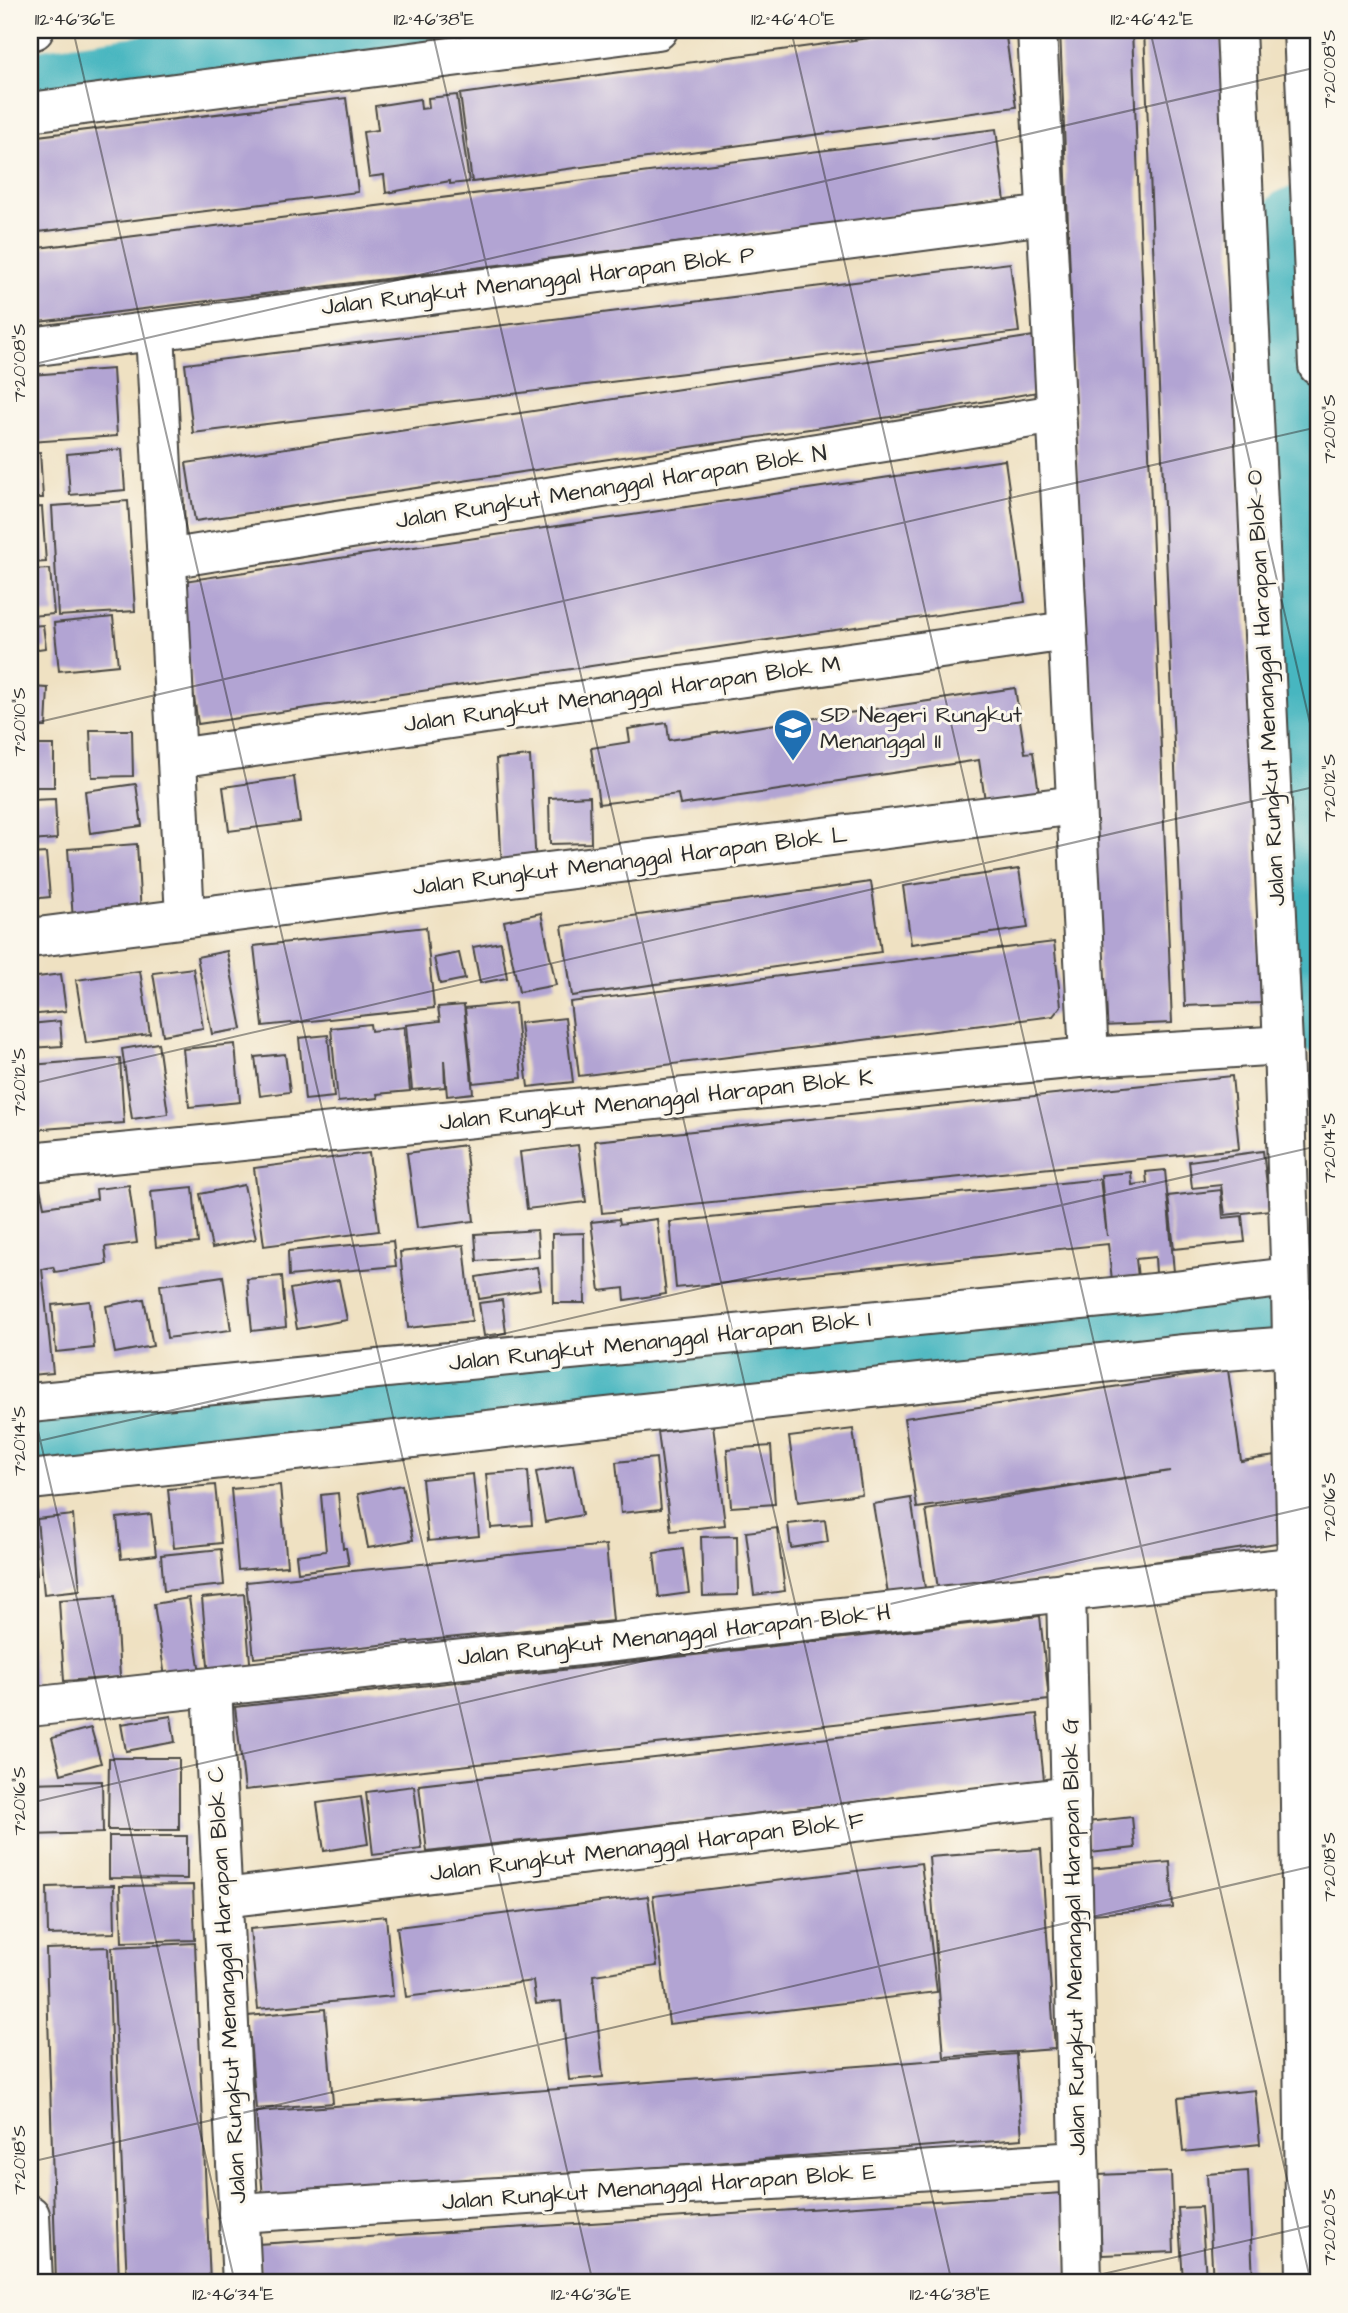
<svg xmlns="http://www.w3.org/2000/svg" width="1348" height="2313" viewBox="0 0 1348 2313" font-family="'Architects Daughter',sans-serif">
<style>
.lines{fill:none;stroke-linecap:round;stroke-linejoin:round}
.river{stroke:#47b6c0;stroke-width:68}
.building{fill:#b2a4d3}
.minor-casing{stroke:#484642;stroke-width:42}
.minor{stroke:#fff;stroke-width:38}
.ticks{fill:none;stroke:#2b2b2b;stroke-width:2;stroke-opacity:0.45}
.labels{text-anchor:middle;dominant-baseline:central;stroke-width:6;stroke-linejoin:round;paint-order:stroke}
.street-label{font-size:23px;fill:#2b2b2b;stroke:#fbf7ec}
.poi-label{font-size:23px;fill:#2b2b2b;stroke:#fbf7ec;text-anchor:start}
.neatline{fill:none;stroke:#2b2b2b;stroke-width:2.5}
.ticks-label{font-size:18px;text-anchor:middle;fill:#2b2b2b}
</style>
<rect width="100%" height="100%" fill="#fbf7ec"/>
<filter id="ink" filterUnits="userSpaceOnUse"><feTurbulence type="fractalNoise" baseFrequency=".0143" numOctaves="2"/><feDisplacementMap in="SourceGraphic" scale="14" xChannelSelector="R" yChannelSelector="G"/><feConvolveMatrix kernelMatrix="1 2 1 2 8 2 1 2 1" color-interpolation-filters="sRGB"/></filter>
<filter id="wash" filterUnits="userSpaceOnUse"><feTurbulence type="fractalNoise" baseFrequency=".00686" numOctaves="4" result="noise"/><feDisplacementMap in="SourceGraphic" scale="28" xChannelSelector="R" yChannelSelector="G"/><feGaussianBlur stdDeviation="1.57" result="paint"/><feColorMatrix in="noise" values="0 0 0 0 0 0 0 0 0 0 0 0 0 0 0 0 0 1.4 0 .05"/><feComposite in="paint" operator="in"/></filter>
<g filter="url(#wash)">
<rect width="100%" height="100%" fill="#efe1c2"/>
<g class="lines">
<g class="river">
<polyline points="30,85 430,30"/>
<polyline points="1294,221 1318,1020"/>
<polyline points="30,1441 507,1395 1318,1312"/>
</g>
</g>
<g id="blocks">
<g class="building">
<polygon points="927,30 1005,30 1016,107 472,182 460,94"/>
<polygon points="1060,30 1132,30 1172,1023 1101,1026"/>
<polygon points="1144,30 1222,30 1261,1003 1185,1006"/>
<polygon points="457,95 469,182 450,184 450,181 386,193 384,175 369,177 363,132 378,130 375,106 420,99 421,109 429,108 428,98"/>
<polygon points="346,98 358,192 30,233 30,137"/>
<polygon points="996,129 1005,202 30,323 30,249"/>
<polygon points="1010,263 1019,332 193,433 185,364"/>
<polygon points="1034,336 1043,391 930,411 195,521 186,463"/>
<polygon points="113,369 117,436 30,442 30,375"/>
<polygon points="122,449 125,490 70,495 67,454"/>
<polygon points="40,452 43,498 30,498 30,453"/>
<polygon points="1005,460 1025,602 198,724 177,582"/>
<polygon points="128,501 135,611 58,616 52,506"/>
<polygon points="42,507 46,562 30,563 30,508"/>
<polygon points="50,569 54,614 30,616 30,570"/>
<polygon points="113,617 118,665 59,671 54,623"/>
<polygon points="43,625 46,648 30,650 30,626"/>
<polygon points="30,687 48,688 46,727 30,727"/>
<polygon points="1015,688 1025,753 1033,752 1040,799 986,807 979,760 680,805 678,794 599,804 591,748 630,742 628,729 667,723 669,740"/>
<polygon points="90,730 132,730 133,776 92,777"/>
<rect x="30" y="745" width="24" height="42"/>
<polygon points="530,756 536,867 502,868 496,759"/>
<polygon points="294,777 300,822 229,831 223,787"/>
<polygon points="136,784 142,826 90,833 85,791"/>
<polygon points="590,796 591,843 550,844 549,798"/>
<polygon points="55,799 57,839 30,841 30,800"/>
<polygon points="137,844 141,915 73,920 68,849"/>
<polygon points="46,853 50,897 30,899 30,854"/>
<polygon points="1019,869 1028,928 911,944 903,886"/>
<polygon points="871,882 881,952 572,996 562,926"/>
<polygon points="541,913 556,985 519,992 504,921"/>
<polygon points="426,927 434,1008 263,1026 254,946"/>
<polygon points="501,942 507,978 480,983 473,947"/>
<polygon points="1054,942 1061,1006 1053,1016 579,1076 570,1002"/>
<polygon points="227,951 242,1029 212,1034 197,957"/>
<polygon points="459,953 465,979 440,984 434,958"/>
<polygon points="193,968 203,1028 163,1035 153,973"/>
<polygon points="140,971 150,1034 86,1043 76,980"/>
<polygon points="61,974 66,1011 30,1015 30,978"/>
<polygon points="515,1003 522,1078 473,1083 465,1008"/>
<polygon points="464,1005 473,1093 447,1096 444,1060 445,1087 412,1090 406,1025 440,1021 438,1007"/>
<polygon points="565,1018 573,1082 528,1087 520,1023"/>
<polygon points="60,1021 62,1046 30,1048 30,1024"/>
<polygon points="370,1024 371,1031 404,1027 410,1091 377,1094 378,1098 338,1102 331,1028"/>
<polygon points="328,1035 334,1097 305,1100 299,1038"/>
<polygon points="158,1043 168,1114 132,1119 122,1049"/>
<polygon points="235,1044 240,1102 189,1107 183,1049"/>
<polygon points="285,1054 290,1092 260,1096 255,1057"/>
<polygon points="120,1058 124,1123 30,1130 30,1065"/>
<polygon points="1232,1076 1239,1149 602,1213 595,1141"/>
<polygon points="465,1145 474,1221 417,1228 407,1153"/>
<polygon points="578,1145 586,1202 527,1209 520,1152"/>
<polygon points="1263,1151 1270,1210 1225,1215 1221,1185 1192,1188 1189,1161"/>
<polygon points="369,1153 379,1231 264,1246 254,1168"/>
<polygon points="1165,1170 1174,1272 1156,1274 1155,1257 1136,1259 1138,1278 1112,1280 1108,1244 676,1288 670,1222 1100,1179 1107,1236 1101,1175 1131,1172 1132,1185 1147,1183 1146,1172"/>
<polygon points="39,1183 44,1207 97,1199 96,1189 129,1185 137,1243 105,1247 107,1264 55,1272 53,1267 42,1269 53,1373 30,1375 30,1184"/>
<polygon points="244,1185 256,1239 212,1248 200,1194"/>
<polygon points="193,1187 198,1243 156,1247 151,1191"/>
<polygon points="1221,1190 1223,1218 1242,1216 1245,1242 1174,1249 1168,1196"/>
<polygon points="619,1219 620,1224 657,1219 666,1294 625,1300 624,1288 600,1291 591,1222"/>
<polygon points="537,1230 539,1257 477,1261 475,1234"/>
<polygon points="584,1233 585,1303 553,1303 552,1234"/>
<polygon points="393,1241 396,1266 289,1276 288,1251"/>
<polygon points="464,1245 472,1321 408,1328 400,1252"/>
<polygon points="537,1267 541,1289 479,1299 476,1277"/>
<polygon points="223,1276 231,1330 167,1338 160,1285"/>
<polygon points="282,1276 286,1327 252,1331 247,1279"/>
<polygon points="339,1280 347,1320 297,1329 290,1289"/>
<polygon points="144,1299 153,1346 115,1353 106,1306"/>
<polygon points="502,1300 506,1333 484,1336 479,1303"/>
<polygon points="90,1301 94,1348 56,1352 52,1305"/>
<polygon points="1228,1370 1241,1461 1276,1456 1289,1541 939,1595 926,1510 1170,1471 917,1508 904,1418"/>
<polygon points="713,1425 725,1525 671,1531 658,1432"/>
<polygon points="853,1429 862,1494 798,1502 789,1437"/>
<polygon points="771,1446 775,1504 731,1507 727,1449"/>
<polygon points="656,1458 661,1509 621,1513 616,1462"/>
<polygon points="573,1465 582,1515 545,1522 536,1472"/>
<polygon points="528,1471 532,1525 491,1528 486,1474"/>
<polygon points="473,1474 479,1536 428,1541 422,1479"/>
<polygon points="215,1485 221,1543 174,1548 168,1489"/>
<polygon points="280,1485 287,1566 238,1570 231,1489"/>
<polygon points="402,1485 413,1540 368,1548 358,1494"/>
<polygon points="338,1493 343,1548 346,1548 349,1565 298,1572 296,1555 326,1551 321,1495"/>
<polygon points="911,1498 925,1588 888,1594 873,1504"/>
<polygon points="151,1514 156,1555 121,1559 117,1518"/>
<polygon points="73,1515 80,1590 44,1594 37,1519"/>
<polygon points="30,1516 32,1516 37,1575 30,1576"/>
<polygon points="825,1520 828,1542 791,1548 788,1524"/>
<polygon points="777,1528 785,1591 754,1595 746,1532"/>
<polygon points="737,1536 738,1595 703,1596 701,1537"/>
<polygon points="606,1545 613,1621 254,1658 246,1582"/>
<polygon points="221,1549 224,1585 164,1591 161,1555"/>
<polygon points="683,1549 689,1593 659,1597 654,1553"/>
<polygon points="244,1594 251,1673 209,1677 202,1598"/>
<polygon points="115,1596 120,1677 64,1681 59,1600"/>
<polygon points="189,1598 200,1673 165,1677 154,1604"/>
<polygon points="1040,1616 1049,1700 245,1790 235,1707"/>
<polygon points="30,1644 37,1687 30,1689"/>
<polygon points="1037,1714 1044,1780 427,1852 419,1785"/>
<polygon points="171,1716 175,1742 126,1751 121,1724"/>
<polygon points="91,1728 101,1763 61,1774 52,1738"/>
<polygon points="109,1758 179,1758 179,1830 108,1830"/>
<polygon points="102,1781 103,1833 30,1835 30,1783"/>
<polygon points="414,1786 422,1849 373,1855 366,1792"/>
<polygon points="361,1797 368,1844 324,1851 317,1803"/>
<polygon points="1132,1817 1135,1848 1090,1853 1087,1822"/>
<polygon points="109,1836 187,1836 187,1879 109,1878"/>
<polygon points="1041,1849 1055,2049 944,2057 929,1857"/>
<polygon points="1170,1862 1173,1908 1092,1914 1088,1869"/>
<polygon points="921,1863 937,1992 669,2024 653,1896"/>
<polygon points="114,1885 115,1933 48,1935 47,1887"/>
<polygon points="193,1885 195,1940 122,1942 120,1886"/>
<polygon points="648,1896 657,1966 593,1975 603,2077 569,2080 561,2001 536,2004 533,1981 406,1997 397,1927"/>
<polygon points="386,1916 393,1996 258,2009 250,1929"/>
<polygon points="195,1943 210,2283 127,2283 112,1947"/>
<polygon points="108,1947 119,2283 56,2283 46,1949"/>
<polygon points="325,2009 333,2103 256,2109 248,2016"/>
<polygon points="1016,2054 1022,2139 263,2198 256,2112"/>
<polygon points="1255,2090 1260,2144 1183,2152 1178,2098"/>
<polygon points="1248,2171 1253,2281 1213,2283 1207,2174"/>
<polygon points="1171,2172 1174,2252 1102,2255 1098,2175"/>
<polygon points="1063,2193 1069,2283 261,2283 258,2244"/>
<polygon points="1201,2207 1206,2278 1183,2280 1178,2208"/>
</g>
</g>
</g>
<g filter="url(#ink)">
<use href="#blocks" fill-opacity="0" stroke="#484642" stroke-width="2"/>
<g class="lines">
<g class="minor-casing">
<g id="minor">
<polyline points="30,30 34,30"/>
<polyline points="1037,30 1089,1057"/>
<polyline points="1236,30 1283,1045 1291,1292 1297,1566 1306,2283"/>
<polyline points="1303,30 1318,366"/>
<polyline points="30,112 658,30"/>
<polyline points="155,331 185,917"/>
<polyline points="30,347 1046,215"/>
<polyline points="167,559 1056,414"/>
<polyline points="177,758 1067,631"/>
<polyline points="30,938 1076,805"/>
<polyline points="30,1162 1089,1057 1283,1045"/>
<polyline points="30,1403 1174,1291 1290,1277"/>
<polyline points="30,1480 1184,1354 1292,1346"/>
<polyline points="1066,1591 1082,2283"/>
<polyline points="212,1687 242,2283"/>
<polyline points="30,1707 1318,1564"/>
<polyline points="223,1898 1071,1796"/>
<polyline points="238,2213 1079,2161"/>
<polyline points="30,2215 33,2283"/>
</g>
</g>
<use href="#minor" class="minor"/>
</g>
</g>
<path class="ticks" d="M73,30l520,2253M432,30l520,2253M791,30l520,2253M1150,30l168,728M30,365l1288,-298M30,724l1288,-297M30,1084l1288,-298M30,1396l205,887M30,1443l1288,-297M30,1803l1288,-298M30,2162l1288,-297M1064,2283l254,-59"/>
<defs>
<g id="school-pin" transform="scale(2.0125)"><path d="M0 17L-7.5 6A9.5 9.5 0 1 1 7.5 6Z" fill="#1f6fb2" stroke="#fbf7ec"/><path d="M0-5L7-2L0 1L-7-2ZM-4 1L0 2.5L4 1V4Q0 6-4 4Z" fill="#fff"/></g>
</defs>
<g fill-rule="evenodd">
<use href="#school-pin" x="793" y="728"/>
</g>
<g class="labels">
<g class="street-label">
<text transform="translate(538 281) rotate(-7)">Jalan Rungkut Menanggal Harapan Blok P</text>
<text transform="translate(611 487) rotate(-9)">Jalan Rungkut Menanggal Harapan Blok N</text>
<text transform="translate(1266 688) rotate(-93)">Jalan Rungkut Menanggal Harapan Blok O</text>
<text transform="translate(622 694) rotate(-8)">Jalan Rungkut Menanggal Harapan Blok M</text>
<text transform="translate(630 861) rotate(-7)">Jalan Rungkut Menanggal Harapan Blok L</text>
<text transform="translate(656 1100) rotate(-6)">Jalan Rungkut Menanggal Harapan Blok K</text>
<text transform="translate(660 1341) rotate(-6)">Jalan Rungkut Menanggal Harapan Blok I</text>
<text transform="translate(674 1635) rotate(-6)">Jalan Rungkut Menanggal Harapan Blok H</text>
<text transform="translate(647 1847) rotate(-7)">Jalan Rungkut Menanggal Harapan Blok F</text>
<text transform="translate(1074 1937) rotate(-91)">Jalan Rungkut Menanggal Harapan Blok G</text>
<text transform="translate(227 1985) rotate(-93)">Jalan Rungkut Menanggal Harapan Blok C</text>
<text transform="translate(659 2187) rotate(-4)">Jalan Rungkut Menanggal Harapan Blok E</text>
</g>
<g class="poi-label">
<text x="820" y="715">SD Negeri Rungkut<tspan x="820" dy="26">Menanggal II</tspan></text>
</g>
</g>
<rect width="1348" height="2313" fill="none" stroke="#fbf7ec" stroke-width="77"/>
<rect x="38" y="38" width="1272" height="2236" class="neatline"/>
<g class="ticks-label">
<text x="75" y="25">112°46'36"E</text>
<text x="434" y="25">112°46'38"E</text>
<text x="793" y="25">112°46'40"E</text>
<text x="1152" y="25">112°46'42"E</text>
<text transform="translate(1329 69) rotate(-90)" y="6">7°20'08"S</text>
<text transform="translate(19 363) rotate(-90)" y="6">7°20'08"S</text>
<text transform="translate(1329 429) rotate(-90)" y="6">7°20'10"S</text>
<text transform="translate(19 722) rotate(-90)" y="6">7°20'10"S</text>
<text transform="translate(1329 788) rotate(-90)" y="6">7°20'12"S</text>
<text transform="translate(19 1082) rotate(-90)" y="6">7°20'12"S</text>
<text transform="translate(1329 1148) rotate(-90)" y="6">7°20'14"S</text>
<text transform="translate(19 1441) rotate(-90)" y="6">7°20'14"S</text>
<text transform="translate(1329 1507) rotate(-90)" y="6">7°20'16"S</text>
<text transform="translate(19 1801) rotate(-90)" y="6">7°20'16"S</text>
<text transform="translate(1329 1867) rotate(-90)" y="6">7°20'18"S</text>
<text transform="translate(19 2160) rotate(-90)" y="6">7°20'18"S</text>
<text transform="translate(1329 2227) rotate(-90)" y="6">7°20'20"S</text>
<text x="233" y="2300">112°46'34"E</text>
<text x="591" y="2300">112°46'36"E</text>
<text x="950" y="2300">112°46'38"E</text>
</g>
</svg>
